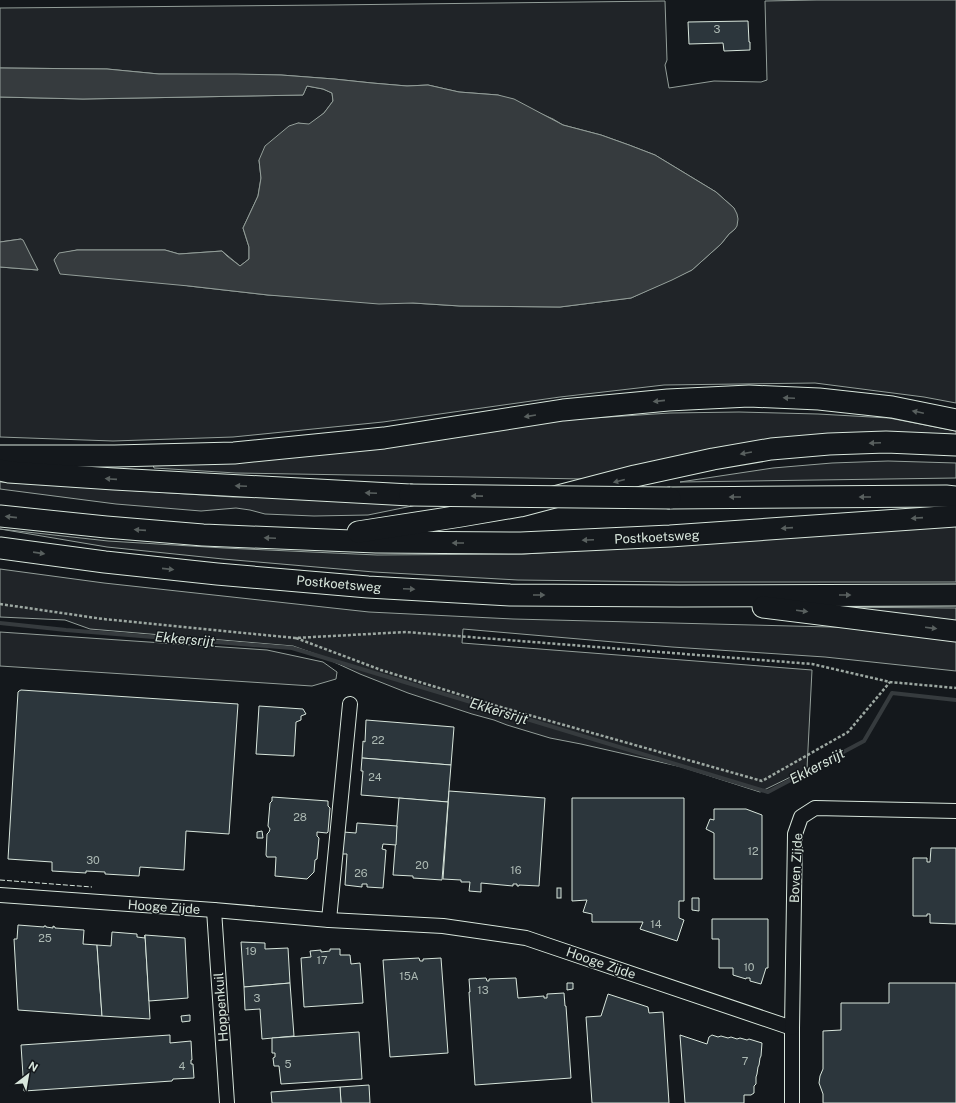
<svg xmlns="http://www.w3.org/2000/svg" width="956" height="1103" viewBox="0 0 956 1103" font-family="'Public Sans',sans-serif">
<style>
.green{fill:#202428;stroke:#939e99}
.water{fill:#363b3e;stroke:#939e99}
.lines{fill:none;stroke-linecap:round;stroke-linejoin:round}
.stream{stroke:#363b3e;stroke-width:4}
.building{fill:#2c363c;stroke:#d8e6dc}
.minor-casing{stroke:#d8e6dc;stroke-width:16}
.highway-casing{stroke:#d8e6dc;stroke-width:23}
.path{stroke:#9da8a2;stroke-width:2.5;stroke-dasharray:3 2;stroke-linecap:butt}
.minor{stroke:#14181c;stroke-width:14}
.highway{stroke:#14181c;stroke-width:21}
.highway-bridge-casing{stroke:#d8e6dc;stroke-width:23;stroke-linecap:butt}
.highway-bridge{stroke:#14181c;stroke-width:21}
.fence{stroke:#d8e6dc;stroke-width:1;stroke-dasharray:5 2;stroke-linecap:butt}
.oneway{fill:#59605f}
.labels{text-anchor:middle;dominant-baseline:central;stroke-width:3;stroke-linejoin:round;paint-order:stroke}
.number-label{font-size:11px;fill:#adbab4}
.street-label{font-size:13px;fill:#d8e6dc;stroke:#14181c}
.water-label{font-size:14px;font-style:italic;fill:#d8e6dc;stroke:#14181c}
</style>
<rect width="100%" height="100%" fill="#14181c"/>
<g class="green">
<polygon points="817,0 956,0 956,403 924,397 815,383 664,385 560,397 383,422 233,437 113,441 0,437 0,267 38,270 21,239 0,242 0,97 83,99 303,95 307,86 323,89 332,93 333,101 324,113 309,125 298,123 259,160 261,178 258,196 243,228 249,247 249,259 240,266 222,251 179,254 165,250 77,250 59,254 54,260 189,286 268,295 413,303 460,306 560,307 631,298 692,270 721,244 729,234 735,229 734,208 716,192 655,155 629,145 601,135 563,125 553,119 498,95 459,92 428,85 407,86 372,83 334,79 281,75 159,74 107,69 0,68 0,8 329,5 665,1 667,60 665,65 669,88 714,81 761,82 767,80 765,1"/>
<polygon points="739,412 818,414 889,418 956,431 956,439 585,479 236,473 154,468 153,465 563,420 670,413"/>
<polygon points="888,461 956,463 956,478 680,482 773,468 832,463"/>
<polygon points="0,482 233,497 315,498 422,504 368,515 314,516 265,514 250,510 236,508 201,511 116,504 0,489"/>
<polygon points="956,525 956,582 676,582 518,580 374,572 223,559 107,547 0,529 108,541 224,548 377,555 524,554"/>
<polygon points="0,569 104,583 369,612 513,619 871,628 956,638 956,671 825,657 672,647 463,629 462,643 812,670 807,769 760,792 682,767 581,744 550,738 507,725 494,720 472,714 408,693 360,674 321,656 293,646 90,629 65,620 0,617"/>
<polygon points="812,607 956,608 956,624"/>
<polygon points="0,632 267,650 323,662 337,672 336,679 312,686 0,666"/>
</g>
<g class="water">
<polygon points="0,68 107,69 159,74 237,74 281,75 334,79 372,83 407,86 428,85 459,92 498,95 514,99 563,125 601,135 629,145 655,155 716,192 734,208 737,214 738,219 737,226 735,229 729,234 721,244 692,270 672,280 631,298 560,307 460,306 413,303 379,304 268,295 189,286 60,274 54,260 59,253 77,250 165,250 179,254 222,251 227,256 240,266 249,259 249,247 243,228 258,196 261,178 259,160 265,146 289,126 298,123 309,124 324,113 333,101 332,93 323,89 307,86 303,95 83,99 0,97"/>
<polygon points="21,239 23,240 38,270 0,267 0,242"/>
</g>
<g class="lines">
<polyline class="stream" points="0,623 66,630 292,648 768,792 864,741 892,693 956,700"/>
</g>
<g class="building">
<polygon points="748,21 749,42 750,42 750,50 724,51 723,43 689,44 688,22"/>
<polygon points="21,690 238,704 229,834 186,831 184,870 140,867 139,876 105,874 105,872 86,871 86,873 52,871 52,862 8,859 18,692 19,691"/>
<polygon points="259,706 303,709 306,714 301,716 301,720 296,722 294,756 256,754"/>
<polygon points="366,720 454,727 451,765 362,758 363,741 365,742"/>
<polygon points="362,758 451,765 448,802 361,795 363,771 361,771"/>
<polygon points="449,791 545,798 539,886 519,885 519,886 517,886 517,884 513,884 513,886 481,883 481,892 469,891 470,882 461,882 461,880 443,879"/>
<polygon points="272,797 328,801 328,806 330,808 328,832 327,833 317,832 317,836 319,838 317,859 315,860 314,872 307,879 275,876 276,857 267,857 266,855 267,834 269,832 270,829 268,826 270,803 272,801"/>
<polygon points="399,798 448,802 442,880 413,878 413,876 393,875"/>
<polygon points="572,798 684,798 684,901 679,901 679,918 684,920 677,941 640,929 643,922 592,922 592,914 583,912 587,900 572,901"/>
<polygon points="714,809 746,809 762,815 762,879 714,879 714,833 706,829 710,819 714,820"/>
<polygon points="357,823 397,826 396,845 383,844 382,849 386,850 383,888 367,887 367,884 362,884 362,887 345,885 347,854 341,854 343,832 356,833"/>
<polygon points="262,831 263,838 257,838 257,832"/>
<polygon points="931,848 956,848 956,924 930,923 930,914 927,914 927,916 913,916 913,858 927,858 927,862 930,862"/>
<rect x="557" y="888" width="4" height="10"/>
<polygon points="692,898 699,898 699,911 692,910"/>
<polygon points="712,919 768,919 768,968 766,968 761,984 750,981 750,978 746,978 746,979 733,975 733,968 719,968 719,939 712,939"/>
<polygon points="18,925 44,927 44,926 46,926 46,927 53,928 53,926 55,927 55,928 84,930 83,944 97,945 102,1016 18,1010 14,939 17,939"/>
<polygon points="112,932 137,934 137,937 145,938 145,935 150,1019 102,1016 97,945 111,946"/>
<polygon points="145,935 185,938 188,998 149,1001"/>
<polygon points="241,942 265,943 265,949 288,948 290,983 244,987"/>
<polygon points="330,949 340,949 340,955 350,955 351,964 360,963 363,1003 304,1007 301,958 311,957 310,951 321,950 321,952 330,951"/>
<polygon points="419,958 420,961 423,961 423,959 441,958 448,1053 390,1057 383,960"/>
<polygon points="486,978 487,981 489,981 489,979 516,978 518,998 544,996 544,998 547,998 547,994 564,993 565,1006 566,1006 571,1078 475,1085 469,992 470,992 469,979"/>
<polygon points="290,983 294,1036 262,1039 260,1009 245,1010 244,987"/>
<polygon points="567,983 573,983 573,989 567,990"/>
<polygon points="889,983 956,983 956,1103 823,1103 823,1094 819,1083 820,1076 823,1069 823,1031 841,1030 841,1003 889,1003"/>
<polygon points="608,994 648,1007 649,1013 663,1012 669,1103 592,1103 586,1017 601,1016"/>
<polygon points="190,1015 190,1021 182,1022 181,1016"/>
<polygon points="359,1032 362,1079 281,1084 279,1066 274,1066 273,1058 275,1057 275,1053 272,1053 272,1038"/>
<polygon points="170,1035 170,1043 191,1041 192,1060 191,1060 191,1064 193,1064 194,1078 173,1079 172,1081 24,1091 21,1045"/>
<polygon points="680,1035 707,1044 709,1037 712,1035 718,1037 721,1036 728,1038 731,1037 737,1039 740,1038 747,1040 749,1039 762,1043 761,1056 760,1058 759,1065 758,1067 757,1074 756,1077 756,1084 754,1086 754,1093 751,1095 744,1095 744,1103 685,1103"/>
<polygon points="369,1085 370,1103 341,1103 340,1087"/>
<polygon points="340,1087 341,1103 272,1103 271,1092"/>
</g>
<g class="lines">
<g class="minor-casing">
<g id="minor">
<polyline points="0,895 214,910 329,920 443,926 526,938 792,1028 792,1103"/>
<polyline points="214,910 227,1103"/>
<polyline points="329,920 350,704"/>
<polyline points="792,1028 795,834 801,817 815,808 956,811"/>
</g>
</g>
<g class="highway-casing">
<g id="highway">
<polyline points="0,456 115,456 234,453 384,438 563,410 668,400 749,396 819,399 892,407 956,420"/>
<polyline points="0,470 9,472 114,479 410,495"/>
<polyline points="670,498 946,496 956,497"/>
<polyline points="0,516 106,527 203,535 376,542 521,543 670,536 956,516"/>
<polyline points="358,532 461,516 520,506 635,476 713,459 771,449 829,444 886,442 956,445"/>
<polyline points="0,548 105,562 217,574 368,587 510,595 680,596 956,595"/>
<polyline points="763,607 956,631"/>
</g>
</g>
<g class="path">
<polyline points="0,604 103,619 295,638 406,632 812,664 890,682 956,688"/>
<polyline points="296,638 381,670 497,706 762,781 848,732 890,682"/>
</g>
<use href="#minor" class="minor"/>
<use href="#highway" class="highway"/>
<g class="highway-bridge-casing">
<polyline id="highway-bridge" points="410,495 670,498"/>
</g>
<use href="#highway-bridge" class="highway-bridge"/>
<polyline class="fence" points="0,880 92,887"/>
</g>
<defs><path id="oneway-solid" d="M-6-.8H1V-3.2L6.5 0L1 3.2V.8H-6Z"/></defs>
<g class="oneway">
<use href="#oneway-solid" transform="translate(789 398) rotate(-178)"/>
<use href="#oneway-solid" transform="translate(659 401) rotate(174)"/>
<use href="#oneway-solid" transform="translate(918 412) rotate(-168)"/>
<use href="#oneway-solid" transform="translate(530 416) rotate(171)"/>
<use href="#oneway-solid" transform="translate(875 443) rotate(178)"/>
<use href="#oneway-solid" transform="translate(746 453) rotate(170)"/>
<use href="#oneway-solid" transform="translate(111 479) rotate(-176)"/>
<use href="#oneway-solid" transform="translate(619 481) rotate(166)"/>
<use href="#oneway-solid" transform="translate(241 486) rotate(-177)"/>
<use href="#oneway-solid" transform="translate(371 493) rotate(-177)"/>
<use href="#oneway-solid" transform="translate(477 496) rotate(-179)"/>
<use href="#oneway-solid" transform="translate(735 497) rotate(180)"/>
<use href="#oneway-solid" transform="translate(865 497) rotate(180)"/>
<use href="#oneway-solid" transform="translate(11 517) rotate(-174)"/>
<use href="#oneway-solid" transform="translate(917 518) rotate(176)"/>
<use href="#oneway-solid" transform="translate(787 528) rotate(176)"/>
<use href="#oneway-solid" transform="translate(140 530) rotate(-176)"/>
<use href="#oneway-solid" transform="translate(270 538) rotate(-177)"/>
<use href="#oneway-solid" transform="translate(588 540) rotate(177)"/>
<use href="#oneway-solid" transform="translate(458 543) rotate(-180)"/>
<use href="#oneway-solid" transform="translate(39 553) rotate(8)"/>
<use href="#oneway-solid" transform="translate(168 569) rotate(6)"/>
<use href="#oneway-solid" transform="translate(409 589) rotate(3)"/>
<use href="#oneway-solid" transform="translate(539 595)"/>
<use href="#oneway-solid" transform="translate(845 595)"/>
<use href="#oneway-solid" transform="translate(802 611) rotate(7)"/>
<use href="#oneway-solid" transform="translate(931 628) rotate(7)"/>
</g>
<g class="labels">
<g class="number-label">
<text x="717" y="29">3</text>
<text x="378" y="740">22</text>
<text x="375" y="777">24</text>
<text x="300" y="817">28</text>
<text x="753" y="851">12</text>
<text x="93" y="860">30</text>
<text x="422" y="865">20</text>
<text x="516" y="870">16</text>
<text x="361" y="873">26</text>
<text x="656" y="924">14</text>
<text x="45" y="938">25</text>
<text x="251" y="951">19</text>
<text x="322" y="960">17</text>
<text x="749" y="967">10</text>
<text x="409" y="976">15A</text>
<text x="483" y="990">13</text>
<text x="257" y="998">3</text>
<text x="745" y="1061">7</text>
<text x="288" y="1064">5</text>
<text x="182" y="1066">4</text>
</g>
<g class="street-label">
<text transform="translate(657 537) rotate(-3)">Postkoetsweg</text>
<text transform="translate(339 584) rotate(5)">Postkoetsweg</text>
<text transform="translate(796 868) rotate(-87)">Boven Zijde</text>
<text transform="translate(164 907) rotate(4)">Hooge Zijde</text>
<text transform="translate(601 963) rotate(19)">Hooge Zijde</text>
<text transform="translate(221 1007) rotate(-94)">Hoppenkuil</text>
</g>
<g class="water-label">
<text transform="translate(185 639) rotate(5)">Ekkersrijt</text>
<text transform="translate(499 711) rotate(17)">Ekkersrijt</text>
<text transform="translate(817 766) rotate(-28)">Ekkersrijt</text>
</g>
</g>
<g transform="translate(28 1075) rotate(31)" stroke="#14181c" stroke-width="3" paint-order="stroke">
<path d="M0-3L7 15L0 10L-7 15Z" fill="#d8e6dc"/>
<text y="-6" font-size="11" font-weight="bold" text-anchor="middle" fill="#d8e6dc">N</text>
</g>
</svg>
